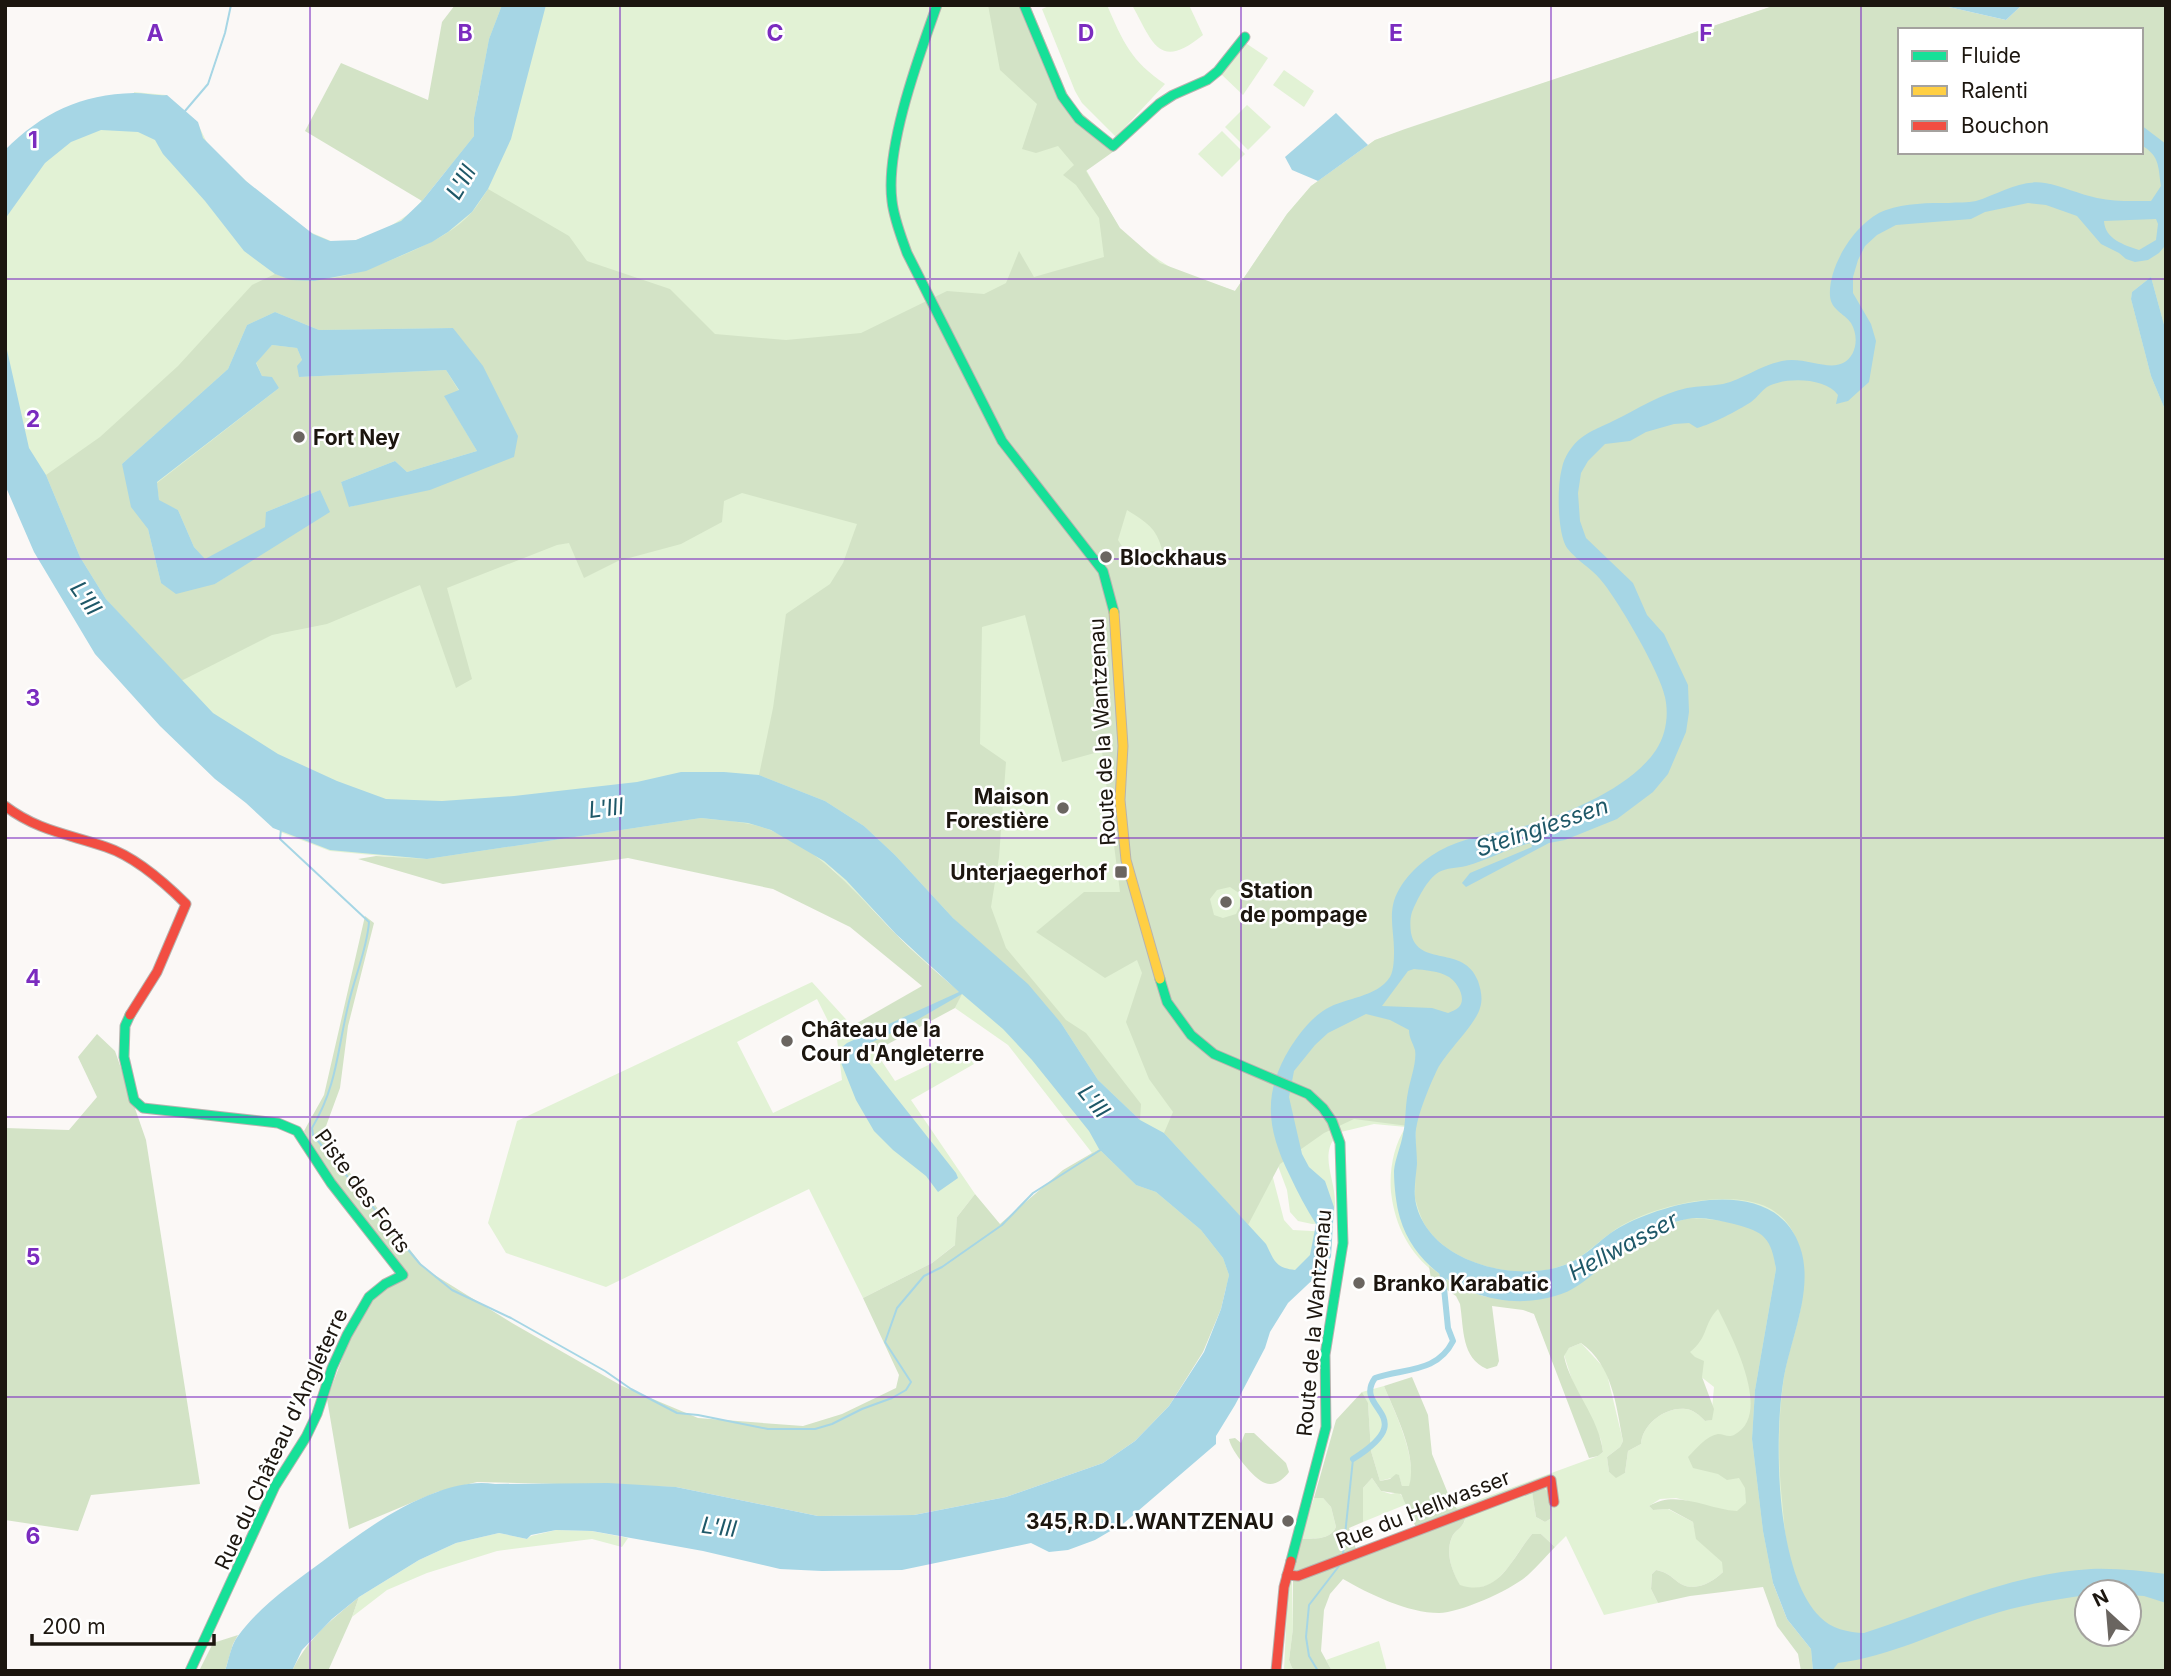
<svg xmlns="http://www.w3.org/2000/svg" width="2171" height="1676" viewBox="0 0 2171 1676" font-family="Inter,sans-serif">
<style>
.green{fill:#e2f2d5;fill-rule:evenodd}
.forest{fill:#d3e3c6;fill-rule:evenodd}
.water{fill:#a6d6e5;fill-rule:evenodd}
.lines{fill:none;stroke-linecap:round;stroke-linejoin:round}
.stream{stroke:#a6d6e5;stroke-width:2}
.canal{stroke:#a6d6e5;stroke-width:6}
.fast-casing{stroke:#b7b3af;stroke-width:11}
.slow-casing{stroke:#b7b3af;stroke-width:11}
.jam-casing{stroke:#b7b3af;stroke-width:11}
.fast{stroke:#16e098;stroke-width:9}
.slow{stroke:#ffcf43;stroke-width:9}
.jam{stroke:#f24e42;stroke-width:9}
.grid{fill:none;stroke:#7b2cbf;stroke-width:2;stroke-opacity:0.55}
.poi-dot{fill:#6a6560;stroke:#fff;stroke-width:2.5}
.labels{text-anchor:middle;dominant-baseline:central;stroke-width:5;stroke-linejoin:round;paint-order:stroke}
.poi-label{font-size:21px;font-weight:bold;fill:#1c160f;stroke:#fff;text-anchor:start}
.street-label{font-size:21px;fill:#1c160f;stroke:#fff}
.water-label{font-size:23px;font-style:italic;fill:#1e5868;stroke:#fff}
.grid-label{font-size:23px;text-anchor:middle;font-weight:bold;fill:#7b2cbf;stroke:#fff;stroke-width:5;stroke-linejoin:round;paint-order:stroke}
</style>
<rect width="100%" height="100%" fill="#fbf8f6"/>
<g class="green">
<path d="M494,5h523l34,83 20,33 13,45 41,72 51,33 59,20 52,-77 24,-28 64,-46 401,-135h69l12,20 48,5h-5v122h241v-122h-98l3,-25h120v1666h-353l-3,-24 -21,-26 -15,-37 -46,3 -5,-19v4c-10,10 -28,20 -42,12 -11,-7 -11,-11 -25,-14l-4,4 -1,15 7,14 -54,12 -38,-79 -11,11 -14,-13h-9c-21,25 -33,64 -72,52 -8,-15 -15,-33 -8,-49 3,-7 10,-9 13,-17l-9,-12 142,-52 5,-4 -2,-12 -27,-54 -10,-31 5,-7 12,-5 25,27 17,71 -3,6 -13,10 2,15 7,5 9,-4 3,-22 13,-7c1,-20 25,-38 45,-35 8,1 13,6 19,12l6,-1 3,-33 -84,-66 -84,23 -17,-44c-70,2 -130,-35 -138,-108 -2,-22 3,-48 15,-65l-32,-3 -33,8c-15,-49 -64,-52 -105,-71 -24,-11 -45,-29 -59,-52 -12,-20 -17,-43 -24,-64 -9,-29 -20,-58 -24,-88 -6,-37 -2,-74 -2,-111 0,-60 -3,-122 -14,-180l-5,5 -7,-10h8l2,-10h-17c-27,-39 -60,-72 -87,-111l-72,-143 -10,4 74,144 26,38 41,44 38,59 6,25 3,34 5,103 -3,33 3,85 37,120 15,41 102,147 12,46 9,10 38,2c5,36 -18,43 -39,64l-11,-26 -62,19c-9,-60 -88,-90 -120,-140l-7,4 -84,-108 -53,-37 7,-15 -42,-36 -88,-88 -36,-24 -42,-19 -37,-5 -40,4 -252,35 -95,-9 -50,-19 12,-39 -83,-57 -47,-42 -40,-48 -40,-58 -46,-101 -31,-80v-212c12,-30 47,-59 78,-70 15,-5 33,-4 50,-5l1,-28 32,3 31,27 11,23 57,54 45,33 21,9h22l33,-12 26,-17 29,-33 17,-26 21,-57v-18l9,-37 -1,-17zM1543,1488l6,4 2,15 -1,12 -5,3 -9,-5 -4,-25 4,-3zM1676,1498l35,9 11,54 -25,-22 -4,-17 -25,-13 -15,1 -4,-4 11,-7zM2087,1592h42v42h-42z"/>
<path d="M1051,5h56c16,37 24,56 58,79l-49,53 -34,-34 -7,-12 -33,-82z"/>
<path d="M1132,5h57l14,30c-44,36 -50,8 -71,-30z"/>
<polygon points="1244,42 1268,58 1243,95 1221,74"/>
<polygon points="1284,70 1314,91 1304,107 1273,85"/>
<polygon points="1247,105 1271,127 1248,150 1225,127"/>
<polygon points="1222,131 1245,154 1222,177 1198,154"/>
<path d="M812,982l63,69 20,30 67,-32 12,15 -63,36 64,94 -18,23 -1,27 -24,19 -69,35 -54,-109 -203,98 -100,-34 -18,-30 29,-102zM817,999l20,40 5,41 -69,33 -36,-71z"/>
<path d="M1211,1057l120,73 3,9c-17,23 12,56 -4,84l-18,1 -14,-3 -8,-9 -3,-22 -9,-24z"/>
<path d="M1384,1386c11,27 33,70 26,100h-8l-3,-10 -19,5 -9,-30 -3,-47 -6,-12z"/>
<polygon points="1372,1478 1381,1491 1391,1494 1399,1492 1407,1504 1363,1522 1363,1488"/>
<path d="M1314,1498h9l8,9 5,20c-7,14 -22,11 -36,12z"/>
<polygon points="556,1530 592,1531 628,1538 622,1547 592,1539 497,1551 427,1573 387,1590 352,1617 359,1597 419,1560 456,1543 499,1533 527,1539 531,1536"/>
<polygon points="1292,1581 1293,1628 1289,1660 1292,1668 1297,1671 1284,1671 1288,1585"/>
<polygon points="1379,1641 1387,1671 1332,1671 1326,1660"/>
</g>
<g class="forest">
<polygon points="455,5 502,5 489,39 474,118 474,136 422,201 305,131 341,63 428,100 442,22"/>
<path d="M988,5h42l42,100 27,23 18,21 -31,22 34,57 40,35 75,28 52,-77 24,-28 64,-46 30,-11 371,-124h164l66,15 16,-15h144v327l-15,-55 -19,15 -1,7 20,77 15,36v1259h-334l3,-7c-15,-33 -33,-67 -44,-102 -6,-19 -7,-42 -9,-62 -4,-38 -4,-78 1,-116 3,-26 13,-51 18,-77 1,-9 0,-18 0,-27 -1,-30 -2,-55 -32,-72 -40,-21 -122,-2 -157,24 -20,14 -31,29 -57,36 -40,11 -99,-3 -125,-36 -8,-9 -12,-23 -15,-34l1,-71 -62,-8 -30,14 -44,31 -32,61 -84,-92 9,-21 -24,-33 -23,-57 16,-49 -5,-13 -32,18 -69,-46 48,-40h36l-18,-141 -40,11 -37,-147 -43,12 -2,117 26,18 -7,95 -8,50 15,41 60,72 20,13 55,71 -1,16 -42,-40 -37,-57 -108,-105 -58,-63 -31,-29 -39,-25 -66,-26 14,-67 13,-94 44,-30 13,-21 14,-39 -115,-31 -18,8 -2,21 -41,22 -63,17 -34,17 -15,-35 -12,2 -110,43 25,91 -16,9 -36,-103 -93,39 -55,11 -91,46 -75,-82 -26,-42 -34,-82 54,-38 78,-71 74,-81 23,-11c46,16 93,-4 135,-22 22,-10 47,-22 63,-41 6,-7 10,-15 15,-22l81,47 18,25 83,28 45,45 71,6 75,-7 86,-42 37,3 22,-11 13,-32 15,26 70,-20 -5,-39 -23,-33 -13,-10 11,-10 -16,-19 -22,7 -14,-4 15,-45 -37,-34zM1900,30h241v122h-241zM275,312l44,18 134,-2 60,129 -163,50 -9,-25 54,-21 12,11 70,-21 -32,-54 14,-6 -13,-21 -147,7 3,-17 -5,-12 -25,-3 -16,17 6,14 17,12 -122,95 2,18 19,9 16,37 11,13 61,-33v-15l54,-22 -64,67 -41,27 -54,-1 -13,-54 -26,-65 106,-95 19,-44zM1127,510c19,12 30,18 35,40l-35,4 -9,-14zM1230,887l9,6 2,11 -5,10 -13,4 -9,-3 -4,-16 7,-9zM2087,1592h42v42h-42z"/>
<path d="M701,818c23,3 47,3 69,12 52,21 86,63 124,102 21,22 45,42 68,62l-7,14 -80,43 -23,-25 70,-40 -72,-59 -77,-38 -145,-31 -185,26 -85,-25 18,-3 51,3z"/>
<polygon points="365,916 374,923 348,1026 340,1088 322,1137 425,1269 512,1323 622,1386 698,1418 803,1426 842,1414 896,1388 899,1375 863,1298 932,1263 955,1245 957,1217 975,1194 1000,1224 1063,1170 1099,1149 1136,1185 1156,1192 1201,1230 1223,1258 1229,1275 1221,1309 1203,1352 1169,1406 1135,1441 1103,1463 1006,1497 914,1515 818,1516 676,1487 477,1482 437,1492 349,1529 327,1399 353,1330 377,1294 404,1277 356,1223 304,1131 324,1095"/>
<polygon points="97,1034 115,1051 146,1140 200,1484 91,1495 78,1531 5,1520 5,1128 69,1130 97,1097 78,1057"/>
<path d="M1688,1218c21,1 62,3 78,19 8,7 8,22 10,32l-21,121 -3,49 11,92 10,52 14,36 24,30 2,22h-12l-3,-17 -21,-28 -14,-39 -73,9 -32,7 -7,-14 1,-15 4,-4c14,3 14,7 25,14 14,8 32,-2 42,-12l-1,-10 -26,-23 -3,-17 -24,-13 -16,1 -4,-4c28,-17 57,3 88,5l9,-8 -1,-15 -6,-10 -12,2 -9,-6 -25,-6 -5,-11c8,-8 18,-21 30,-23 6,0 10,4 16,1 40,-20 -3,-100 -16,-126 -15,15 -9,28 -28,43l5,5 9,4 -2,16 12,32 -2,11 -7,1c-6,-6 -11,-11 -19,-12 -20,-3 -44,15 -45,35l-13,7 -3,22 -9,5 -7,-6 -2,-15 13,-10 3,-6c-7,-36 -10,-75 -42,-98l-12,5 -5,8c7,33 35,61 39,96l-5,4 -9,2 -55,-144 -11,-4 -31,-4 7,55 -2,5 -10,3c-26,-11 -23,-40 -27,-65l-4,-8 -25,-17 -2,-13 24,18 30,12 35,5 86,-35 25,-20 36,-20z"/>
<path d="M1412,1377l16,38 4,39 19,47 14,18c-2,9 -10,11 -13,18 -7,16 0,34 8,48 39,13 51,-26 72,-51h9l14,13c-9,9 -17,19 -27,28 -15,14 -68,38 -89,38 -31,0 -70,-19 -96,-34l-13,15 -6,16 -3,41 11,20h-35l-5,-3 -3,-8 4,-32v-64l7,-25c14,-1 29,2 36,-12l-5,-20 -8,-9h-9l22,-78 26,-28 6,11 3,48 9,30 10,-2 6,-5 3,1 3,11h7c9,-30 -14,-73 -25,-100zM1372,1478l9,13 20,3 17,38 -60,23 -9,-27 14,-6v-34z"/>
<path d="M1245,1433h9l32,30 3,9c-5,7 -15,15 -24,11 -11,-4 -34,-32 -36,-44l6,-1 6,5z"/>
<polygon points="1543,1488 1549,1492 1551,1507 1550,1519 1545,1522 1536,1517 1532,1492"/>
<path d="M359,1597l-7,20 -24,54h-36c16,-33 39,-51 67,-74z"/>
<polygon points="238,1635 233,1644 225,1671 199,1671 213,1643"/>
</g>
<g class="water">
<path d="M502,5h44l-35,134 -23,50 -16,23 -24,20 -16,10 -66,29 -52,10 -23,-1 -16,-6 -31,-23 -39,-50 -42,-47 -8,-14 -17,-8 -37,-2 -30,12 -26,21 -40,56v-69c37,-37 76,-56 129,-57 11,0 21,3 33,2l31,27 5,16 43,43 67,53 17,7 26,-1 45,-19 21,-20 52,-65v-18l15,-79z"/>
<polygon points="1940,5 2022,5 2006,20"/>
<polygon points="1336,113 1368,145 1318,181 1292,170 1285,157"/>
<path d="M2141,125l25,19v96l-2,7 -5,6 -11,7 -13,2 -9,-3 -7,-6 -18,-9 -24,-28 -31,-11 -18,-2 -43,9 -14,7 -75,6 -19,10 -12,11 -7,14 -5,17v16l18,31 5,17 -7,41 -21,19 -12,3 2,-9c-13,-18 -54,-18 -71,-8 -6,4 -10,11 -16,15 -14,9 -39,22 -54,26l-8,-5 -15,1 -28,8 -16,9 -25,3 -17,17 -7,12 -3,20 2,28 6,17 47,45 14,32 17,19 24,51 1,27 -3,20 -18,42 -15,18 -36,27 -52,21 -16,3 -83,44 -4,-4 8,-10 62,-26 -1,-4c-23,5 -43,17 -65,23 -9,2 -20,2 -27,6 -12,7 -22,28 -27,40 -2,6 -2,14 -1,21 7,35 53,11 67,48 3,9 5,18 2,27 -4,16 -34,44 -43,62 -8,17 -18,41 -21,59 -1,11 1,23 1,35 -1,11 -3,23 -2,34 2,18 14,36 28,47 29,23 76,32 112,23 32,-8 43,-30 69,-43 51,-26 152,-49 176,22 15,43 -11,94 -17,136 -9,59 -7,191 37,234 10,11 29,16 44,16 74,-24 148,-60 227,-64 25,-1 50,2 75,5v29l-22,-7 -15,-1v-3h-42v3c-35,5 -67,10 -100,21 -50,16 -96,40 -149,47l-6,8h-19l-2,-22 -24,-30 -14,-36 -10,-52 -11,-92 3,-49 21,-121c-5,-31 -11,-37 -42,-45 -14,-3 -33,-8 -47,-5 -30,5 -60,28 -83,46 -16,13 -29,26 -49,31 -61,19 -137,-16 -155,-78 -4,-13 -6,-33 -6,-47 1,-12 7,-25 9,-37 3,-13 2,-28 5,-42 2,-12 9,-30 7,-42 -2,-7 -6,-12 -6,-20l-19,-10 -24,-6 -38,19 -13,12 -21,26 -5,26 13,57 7,13 16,14 9,26 -3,50 -9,14 -34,32 -18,29 -5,16 -30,57 -19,31v8l-92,79 -29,17 -27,10 -19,2 -18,-9 -129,27 -80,1 -42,-2 -77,-18 -111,-20 -36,-1 -25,5 -4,4 -28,-6 -43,10 -37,17 -60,37 -27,22 -30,31 -10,21h-67c4,-12 6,-26 13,-35 22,-30 55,-53 85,-75 35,-26 72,-54 114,-69 19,-7 38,-11 58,-8l113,-1 68,4 142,29 96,-1 92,-18 97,-34 32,-22 34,-35 35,-54 17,-43 8,-34 -6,-17 -22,-28 -45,-38 -20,-7 -37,-36 -10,-18 -57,-71 -29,-31 -41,-35 -52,30 -52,25 98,124 2,5 -20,14 -12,-16 -33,-26 -19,-19 -18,-31 -18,-45 2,-6 7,-6 112,-51 -63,-58 -50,-54 -22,-19 -53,-31 -23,-7 -47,-5 -274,41 -97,-9 -57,-22 -27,-25 -31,-24 -55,-53 -65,-72 -61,-102 -29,-67v-144l24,107 17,27 34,82 26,42 107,114 65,41 59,27 49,18 56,2 72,-5 123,-14 44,-10h43l35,3 66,26 39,25 31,29 58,63 75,66 33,39 37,57 42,40 24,13 102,111c8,16 9,24 29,26l15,-15 6,-31c-10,-16 -18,-31 -26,-48 -23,-46 -28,-82 0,-128 9,-14 21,-30 36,-39 20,-12 50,-11 64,-32 4,-7 4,-19 4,-27 0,-14 -4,-31 -1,-45 5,-23 27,-43 46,-54 23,-13 52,-17 78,-23 44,-11 113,-39 139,-78 10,-15 13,-35 9,-53 -4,-23 -48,-99 -65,-118 -9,-11 -24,-19 -33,-31 -10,-15 -10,-63 -5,-80 2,-11 10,-23 19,-30 9,-7 22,-12 32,-17 23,-11 49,-28 74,-33 12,-2 24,-2 36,-4 20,-5 38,-19 59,-23 21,-5 46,10 61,2 14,-7 16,-27 8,-40 -7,-10 -20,-13 -21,-27 -2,-31 27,-76 56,-86 19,-7 43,-7 63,-7 8,-1 19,0 27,-2 22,-7 45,-22 69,-18 17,3 34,11 52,15 18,4 35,3 54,3l10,-15c-3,-20 -1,-30 -20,-41zM2156,219l2,5 -2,16 -17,10c-15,-5 -34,-11 -35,-29zM1414,969c11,1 25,2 35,8 8,5 18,21 10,30 -3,3 -7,4 -11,6l-16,-5 -50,-2 26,-35z"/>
<polygon points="2151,277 2166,332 2166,412 2151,376 2131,299 2132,292"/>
<polygon points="275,312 319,330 453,328 483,366 518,436 514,457 430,490 349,507 341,482 395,461 407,472 477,451 444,396 459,390 446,370 299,377 297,366 302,360 297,348 272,345 256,363 262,376 272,377 279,388 157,482 159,500 178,510 194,547 205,559 265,527 266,512 320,490 330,512 215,584 176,594 161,583 148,529 131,507 122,464 228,369 247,325"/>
</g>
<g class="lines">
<g class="stream">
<polyline points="185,111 208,84 225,33 231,5"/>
<path d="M281,829l-1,10 89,83c-2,28 -15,56 -21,84 -11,46 -11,80 -36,122l1,7 107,129 32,26 59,28 94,53 26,18 46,24 21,2 70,14h47l17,-5 30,-15 30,-11 14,-8 5,-8 -26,-40 12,-34 27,-32 18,-9 60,-42 31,-32 69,-44"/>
<polyline points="1343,1554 1353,1459"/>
<polyline points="1318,1671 1309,1656 1306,1637 1309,1605 1339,1566"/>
</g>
<path class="canal" d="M1353,1459c70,-44 -1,-49 22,-81 30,-10 62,-5 78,-37l-5,-13 -6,-60"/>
<g class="fast-casing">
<g id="fast">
<path d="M937,5c-18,51 -52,142 -45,196 2,18 9,35 15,52l95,188 101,130 11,41"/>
<polyline points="1024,5 1062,96 1079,119 1113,146 1159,104 1173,95 1207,80 1218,71 1245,37"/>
<polyline points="1160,979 1167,1002 1191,1035 1214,1054 1308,1094 1323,1108 1332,1121 1340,1143 1343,1243 1325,1355 1326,1427 1291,1561"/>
<polyline points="130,1015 125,1026 124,1057 134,1100 143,1108 278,1123 297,1131 331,1183 403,1275 385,1284 369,1297 347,1335 332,1368 317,1414 306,1437 275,1486 190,1671"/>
</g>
</g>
<g class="slow-casing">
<polyline id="slow" points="1114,612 1123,746 1120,800 1126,860 1160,979"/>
</g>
<g class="jam-casing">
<g id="jam">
<path d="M5,806c33,25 63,28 101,41 30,10 58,35 80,57l-29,68 -27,43"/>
<polyline points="1287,1575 1298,1576 1551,1480 1554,1502"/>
<polyline points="1276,1671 1284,1587 1291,1561"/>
</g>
</g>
<use href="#fast" class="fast"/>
<use href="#slow" class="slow"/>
<use href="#jam" class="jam"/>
</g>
<path class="grid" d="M310,5v1666M620,5v1666M930,5v1666M1241,5v1666M1551,5v1666M1861,5v1666M5,279h2161M5,559h2161M5,838h2161M5,1117h2161M5,1397h2161"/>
<g class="poi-dot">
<circle cx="299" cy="437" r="7"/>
<circle cx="1106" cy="557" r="7"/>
<circle cx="1063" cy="808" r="7"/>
<rect x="1114" y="865" width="14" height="14" rx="3.5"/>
<circle cx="1226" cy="902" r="7"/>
<circle cx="787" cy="1041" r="7"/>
<circle cx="1359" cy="1283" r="7"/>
<circle cx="1288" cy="1521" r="7"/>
</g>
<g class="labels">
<g class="poi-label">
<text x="313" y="437">Fort Ney</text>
<text x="1120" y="557">Blockhaus</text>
<text x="1049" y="796" text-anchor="end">Maison<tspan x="1049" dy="24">Forestière</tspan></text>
<text x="1107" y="872" text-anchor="end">Unterjaegerhof</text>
<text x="1240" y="890">Station<tspan x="1240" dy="24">de pompage</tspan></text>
<text x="801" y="1029">Château de la<tspan x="801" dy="24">Cour d'Angleterre</tspan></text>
<text x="1373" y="1283">Branko Karabatic</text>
<text x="1274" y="1521" text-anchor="end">345,R.D.L.WANTZENAU</text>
</g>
<g class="street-label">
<text transform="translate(1102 732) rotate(-93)">Route de la Wantzenau</text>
<text transform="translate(363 1191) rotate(54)">Piste des Forts</text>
<text transform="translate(1314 1323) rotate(-85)">Route de la Wantzenau</text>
<text transform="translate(281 1439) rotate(-65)">Rue du Château d'Angleterre</text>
<text transform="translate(1423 1509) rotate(-21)">Rue du Hellwasser</text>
</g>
<g class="water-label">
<text transform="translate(461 182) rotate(-59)">L'Ill</text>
<text transform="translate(86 598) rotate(55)">L'Ill</text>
<text transform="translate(606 808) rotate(-7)">L'Ill</text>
<text transform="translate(1542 827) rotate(-19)">Steingiessen</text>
<text transform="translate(1094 1101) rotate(51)">L'Ill</text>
<text transform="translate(1623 1246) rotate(-28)">Hellwasser</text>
<text transform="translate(719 1527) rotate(7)">L'Ill</text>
</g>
</g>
<g class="grid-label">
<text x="155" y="41">A</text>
<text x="465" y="41">B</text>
<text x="775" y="41">C</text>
<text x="1086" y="41">D</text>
<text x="1396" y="41">E</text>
<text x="1706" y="41">F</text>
<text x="33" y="148">1</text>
<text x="33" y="427">2</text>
<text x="33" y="706">3</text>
<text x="33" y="986">4</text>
<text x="33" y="1265">5</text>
<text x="33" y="1544">6</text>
</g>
<rect width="2171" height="1676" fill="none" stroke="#1c160f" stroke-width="14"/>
<rect x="1898" y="28" width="245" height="126" fill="#ffffff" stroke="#a4a29f" stroke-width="2"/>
<rect x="1912" y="51" width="35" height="10" fill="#16e098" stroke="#a4a29f" stroke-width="2"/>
<text x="1961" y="63" font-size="21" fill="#1c160f">Fluide</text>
<rect x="1912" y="86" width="35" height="10" fill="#ffcf43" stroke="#a4a29f" stroke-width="2"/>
<text x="1961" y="98" font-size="21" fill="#1c160f">Ralenti</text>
<rect x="1912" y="121" width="35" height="10" fill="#f24e42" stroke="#a4a29f" stroke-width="2"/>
<text x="1961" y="133" font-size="21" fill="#1c160f">Bouchon</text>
<g transform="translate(2108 1613) rotate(334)"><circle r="33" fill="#ffffff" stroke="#a4a29f" stroke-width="2"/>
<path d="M0-5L12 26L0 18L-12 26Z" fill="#6a6560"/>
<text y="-10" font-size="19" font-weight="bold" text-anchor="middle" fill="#1c160f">N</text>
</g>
<path d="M32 1634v10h182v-10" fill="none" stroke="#1c160f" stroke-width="3.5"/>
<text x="42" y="1634" font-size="21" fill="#1c160f" stroke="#ffffff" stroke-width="5" paint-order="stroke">200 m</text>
</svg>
